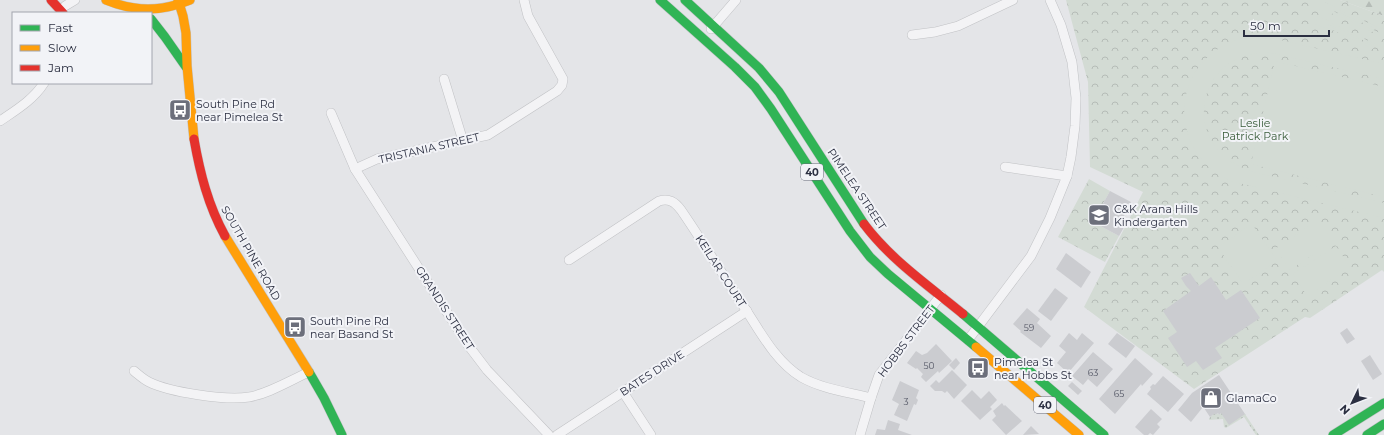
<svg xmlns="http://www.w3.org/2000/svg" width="1384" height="435" viewBox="0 0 1384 435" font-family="Montserrat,sans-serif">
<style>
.forest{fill:url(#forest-firs)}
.park{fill:url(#park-crowns)}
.garden{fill:url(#garden-dots)}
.pitch{fill:#d3dbd4}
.building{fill:#cbccd0}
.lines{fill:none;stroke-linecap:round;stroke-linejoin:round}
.street-casing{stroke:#c1c2c5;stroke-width:10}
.fast-casing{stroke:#c1c2c5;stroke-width:10}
.slow-casing{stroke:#c1c2c5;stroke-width:10}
.jam-casing{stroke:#c1c2c5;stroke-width:10}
.street{stroke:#f3f3f5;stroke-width:9}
.fast{stroke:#30b455;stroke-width:9}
.slow{stroke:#ff9f0a;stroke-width:9}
.jam{stroke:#e5322d;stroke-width:9}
.labels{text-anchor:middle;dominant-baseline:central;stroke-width:4;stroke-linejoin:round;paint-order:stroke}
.number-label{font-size:9px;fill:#555866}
.shield{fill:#f2f3f7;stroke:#676a78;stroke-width:1}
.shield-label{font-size:10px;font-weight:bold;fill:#2b2f41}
.poi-label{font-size:11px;fill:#2b2f41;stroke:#f2f3f7;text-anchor:start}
.park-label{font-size:11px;fill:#395c3a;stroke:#f2f3f7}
.street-label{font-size:11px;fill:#2b2f41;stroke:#f2f3f7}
</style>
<defs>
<pattern id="forest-firs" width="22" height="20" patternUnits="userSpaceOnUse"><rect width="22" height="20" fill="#d3dbd4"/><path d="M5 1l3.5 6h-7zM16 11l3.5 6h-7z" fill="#b5bcb7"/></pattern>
<pattern id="park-crowns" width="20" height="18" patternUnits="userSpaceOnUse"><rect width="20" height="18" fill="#d3dbd4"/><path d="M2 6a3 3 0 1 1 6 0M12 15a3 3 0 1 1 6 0" fill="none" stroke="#b5bcb7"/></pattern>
<pattern id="garden-dots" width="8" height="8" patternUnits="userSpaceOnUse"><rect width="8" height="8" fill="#d3dbd4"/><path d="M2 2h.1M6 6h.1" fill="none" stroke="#b5bcb7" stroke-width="1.8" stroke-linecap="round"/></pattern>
</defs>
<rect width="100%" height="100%" fill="#e4e5e8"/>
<polygon class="forest" points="1340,0 1384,0 1384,16"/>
<g class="park">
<polygon points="1066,0 1340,0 1384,16 1384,272 1382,270 1310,318 1305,317 1194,389 1084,307 1143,192 1090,167 1088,82"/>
<polygon points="1089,179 1110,191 1093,222 1119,236 1105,262 1058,237"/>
</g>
<polygon class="garden" points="1215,413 1215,415 1218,413 1219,415 1221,413 1245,414 1259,435 1256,435 1244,417 1226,428 1224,427 1223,419 1209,420 1210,417"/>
<g class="pitch">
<polygon points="1323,1 1335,7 1335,8 1382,29 1381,31 1334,10 1333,11 1380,33 1379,35 1333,13 1332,15 1319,9"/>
<polygon points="1318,16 1329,21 1329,22 1375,44 1374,45 1328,24 1327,25 1374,47 1373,49 1326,27 1325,28 1315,24"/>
<path d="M1252,37l24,2 108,25v15l-117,-27c-74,2 -87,95 -17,119l134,32v15l-153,-37c-7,-4 -15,-7 -21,-13 -41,-37 -32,-102 19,-125 7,-3 15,-5 23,-6z"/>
<polygon points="1275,61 1384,87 1384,197 1251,164"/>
<polygon points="1318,220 1333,241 1290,270 1275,249"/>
<polygon points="1252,224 1277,261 1243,284 1218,247"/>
<polygon points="1336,246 1350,267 1307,296 1293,274"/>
</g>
<g class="building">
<polygon points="1110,191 1131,202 1122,220 1127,222 1119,236 1093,222"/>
<polygon points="1066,253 1091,272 1081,288 1056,269"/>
<polygon points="1190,273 1199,286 1211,277 1226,300 1241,290 1260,318 1215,348 1222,358 1203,370 1196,361 1187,367 1168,338 1177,332 1163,311 1191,291 1186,286 1181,278"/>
<polygon points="1055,288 1068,298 1051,321 1038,311"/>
<polygon points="1027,308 1040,319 1037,323 1051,336 1041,348 1020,332 1021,331 1013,324"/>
<polygon points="1347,328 1355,339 1347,344 1340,333"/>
<polygon points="1069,333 1077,340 1082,333 1094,343 1068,373 1057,363 1066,352 1059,346"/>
<polygon points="1117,333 1135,346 1126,358 1108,344"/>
<polygon points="936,344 952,361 939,373 938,371 926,382 921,377 923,374 917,368 916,369 907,363 916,351 922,355 927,353"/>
<polygon points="1093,352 1113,369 1097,387 1088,379 1083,385 1072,376"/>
<polygon points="1370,355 1382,374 1373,380 1361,361"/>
<polygon points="956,358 960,363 954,370 949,365"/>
<polygon points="1135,358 1153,374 1142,386 1141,384 1115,414 1099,399"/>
<polygon points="952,370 967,385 954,399 947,391 945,393 942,391 935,391 930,386 936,380 939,383"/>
<polygon points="1219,375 1245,414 1229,425 1221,413 1219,415 1218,413 1215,415 1215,413 1210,417 1204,408 1209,405 1208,404 1203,407 1191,422 1178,410 1192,393"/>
<polygon points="1163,376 1184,394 1168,412 1147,394 1151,389 1150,387 1153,384 1155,385"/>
<polygon points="900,381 919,390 916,398 918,400 916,405 914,404 907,421 894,415 899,404 892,400"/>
<polygon points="1072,382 1082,391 1078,395 1068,386"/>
<polygon points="972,390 981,399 989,391 997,400 990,407 992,409 980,420 961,401"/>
<polygon points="1002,403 1004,406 1005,405 1022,421 1006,435 992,420 996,416 993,411"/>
<polygon points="1151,409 1162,419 1157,424 1160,427 1153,435 1150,433 1148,435 1144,435 1135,427"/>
<polygon points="888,420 900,424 898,430 912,435 875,435 877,429 885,430"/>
<polygon points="1031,426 1039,434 1023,435"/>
</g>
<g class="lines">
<g class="street-casing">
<g id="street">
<polyline points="65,6 75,0"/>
<polyline points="711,29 736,0"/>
<polyline points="912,35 935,32 958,26 1013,0"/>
<polyline points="444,79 463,141"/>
<polyline points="331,113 355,169 468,345 487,370 549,435"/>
<path d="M0,121c16,-11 33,-21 44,-38"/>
<polyline points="1005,167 1067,176"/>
<polyline points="355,169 377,159 488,135 557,91 562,85 563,79 528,16 524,0"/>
<path d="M569,260l90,-59c10,-3 16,1 22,9 22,32 42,65 63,97 16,24 31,54 57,70 21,12 47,15 70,21"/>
<polyline points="968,340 1031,256 1050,218 1067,176 1071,157 1075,126 1076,98 1072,62 1061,25 1050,0"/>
<path d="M134,371c5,4 9,8 15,11 20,10 77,19 100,15 19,-3 42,-17 60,-25"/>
<polyline points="623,392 651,435"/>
<polyline points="557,435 747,311"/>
<polyline points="860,435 871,398 879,375 941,295"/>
</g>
</g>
<g class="fast-casing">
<g id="fast">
<polyline points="660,0 735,67 755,87 771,109 850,231 870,257 888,274 976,347"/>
<polyline points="685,0 759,68 779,92 864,224"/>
<polyline points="151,19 165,37 186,67"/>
<polyline points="963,314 1104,435"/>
<polyline points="309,372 324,398 342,435"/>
<polyline points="1333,435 1384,403"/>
<polyline points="1367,435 1384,424"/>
</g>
</g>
<g class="slow-casing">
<g id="slow">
<path d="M106,0c29,12 55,12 84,0"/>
<polyline points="178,0 183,16 186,33 187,66 194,139"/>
<polyline points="225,236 309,372"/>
<polyline points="976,347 1079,435"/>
</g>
</g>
<g class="jam-casing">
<g id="jam">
<polyline points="51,0 63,13"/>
<path d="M194,139c6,34 14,66 31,97"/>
<path d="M864,224c27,36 65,62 99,90"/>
</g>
</g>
<use href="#street" class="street"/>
<use href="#fast" class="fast"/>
<use href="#slow" class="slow"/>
<use href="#jam" class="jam"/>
</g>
<defs>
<g id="bus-square" transform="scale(1.15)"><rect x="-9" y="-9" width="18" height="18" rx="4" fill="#6c6f7b" stroke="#f2f3f7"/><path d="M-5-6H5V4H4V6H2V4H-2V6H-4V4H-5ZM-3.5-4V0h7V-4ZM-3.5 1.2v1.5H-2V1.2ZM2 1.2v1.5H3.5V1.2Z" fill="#fff"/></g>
<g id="school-square" transform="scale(1.15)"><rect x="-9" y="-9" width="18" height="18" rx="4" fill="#6c6f7b" stroke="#f2f3f7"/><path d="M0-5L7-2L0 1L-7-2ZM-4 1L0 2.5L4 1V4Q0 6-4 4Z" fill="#fff"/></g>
<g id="shop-square" transform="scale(1.15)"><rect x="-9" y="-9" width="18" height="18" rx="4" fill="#6c6f7b" stroke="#f2f3f7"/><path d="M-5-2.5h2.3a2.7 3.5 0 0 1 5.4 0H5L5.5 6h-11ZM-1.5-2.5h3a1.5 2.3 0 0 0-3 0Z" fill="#fff"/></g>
</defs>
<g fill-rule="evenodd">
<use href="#bus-square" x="180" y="110"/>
<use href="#school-square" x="1099" y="215"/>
<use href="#bus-square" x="295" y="327"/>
<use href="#bus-square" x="978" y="368"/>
<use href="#shop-square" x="1211" y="398"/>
</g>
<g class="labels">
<g class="number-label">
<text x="1029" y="327">59</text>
<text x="929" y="365">50</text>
<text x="1093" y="372">63</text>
<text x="1119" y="393">65</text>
<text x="906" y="401">3</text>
</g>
<g class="shield">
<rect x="801" y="164" width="22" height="16" rx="3"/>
<rect x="1034" y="397" width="22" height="16" rx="3"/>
</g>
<g class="shield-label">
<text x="812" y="172">40</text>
<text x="1045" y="405">40</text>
</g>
<g class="poi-label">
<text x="196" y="104">South Pine Rd<tspan x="196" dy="13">near Pimelea St</tspan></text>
<text x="1114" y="209">C&amp;K Arana Hills<tspan x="1114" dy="13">Kindergarten</tspan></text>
<text x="310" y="321">South Pine Rd<tspan x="310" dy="13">near Basand St</tspan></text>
<text x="994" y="362">Pimelea St<tspan x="994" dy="13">near Hobbs St</tspan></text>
<text x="1226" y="398">GlamaCo</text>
</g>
<g class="park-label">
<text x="1255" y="123">Leslie<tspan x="1255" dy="13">Patrick Park</tspan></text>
</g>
<g class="street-label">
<text transform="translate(429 148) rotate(-13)">TRISTANIA STREET</text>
<text transform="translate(857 189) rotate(56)">PIMELEA STREET</text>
<text transform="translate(251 253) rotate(60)">SOUTH PINE ROAD</text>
<text transform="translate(721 271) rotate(57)">KEILAR COURT</text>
<text transform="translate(445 308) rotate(57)">GRANDIS STREET</text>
<text transform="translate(906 341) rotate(-53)">HOBBS STREET</text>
<text transform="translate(652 373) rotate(-33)">BATES DRIVE</text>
</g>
</g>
<rect x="12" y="12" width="140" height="72" fill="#f2f3f7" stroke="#a2a5ae"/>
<rect x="20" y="25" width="20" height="6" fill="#30b455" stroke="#a2a5ae"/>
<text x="48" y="32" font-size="12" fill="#2b2f41">Fast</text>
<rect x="20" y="45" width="20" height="6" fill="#ff9f0a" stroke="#a2a5ae"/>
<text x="48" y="52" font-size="12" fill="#2b2f41">Slow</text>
<rect x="20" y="65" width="20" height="6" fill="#e5322d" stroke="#a2a5ae"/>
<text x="48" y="72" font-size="12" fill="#2b2f41">Jam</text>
<g transform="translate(1352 403) rotate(227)" stroke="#f2f3f7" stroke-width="3" paint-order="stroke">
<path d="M0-3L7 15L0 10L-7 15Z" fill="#2b2f41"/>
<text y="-6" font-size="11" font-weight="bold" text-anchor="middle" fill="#2b2f41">N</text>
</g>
<path d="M1244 30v6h85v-6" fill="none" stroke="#2b2f41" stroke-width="2"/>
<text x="1250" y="30" font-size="12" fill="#2b2f41" stroke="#f2f3f7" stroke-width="3" paint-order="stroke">50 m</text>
</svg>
